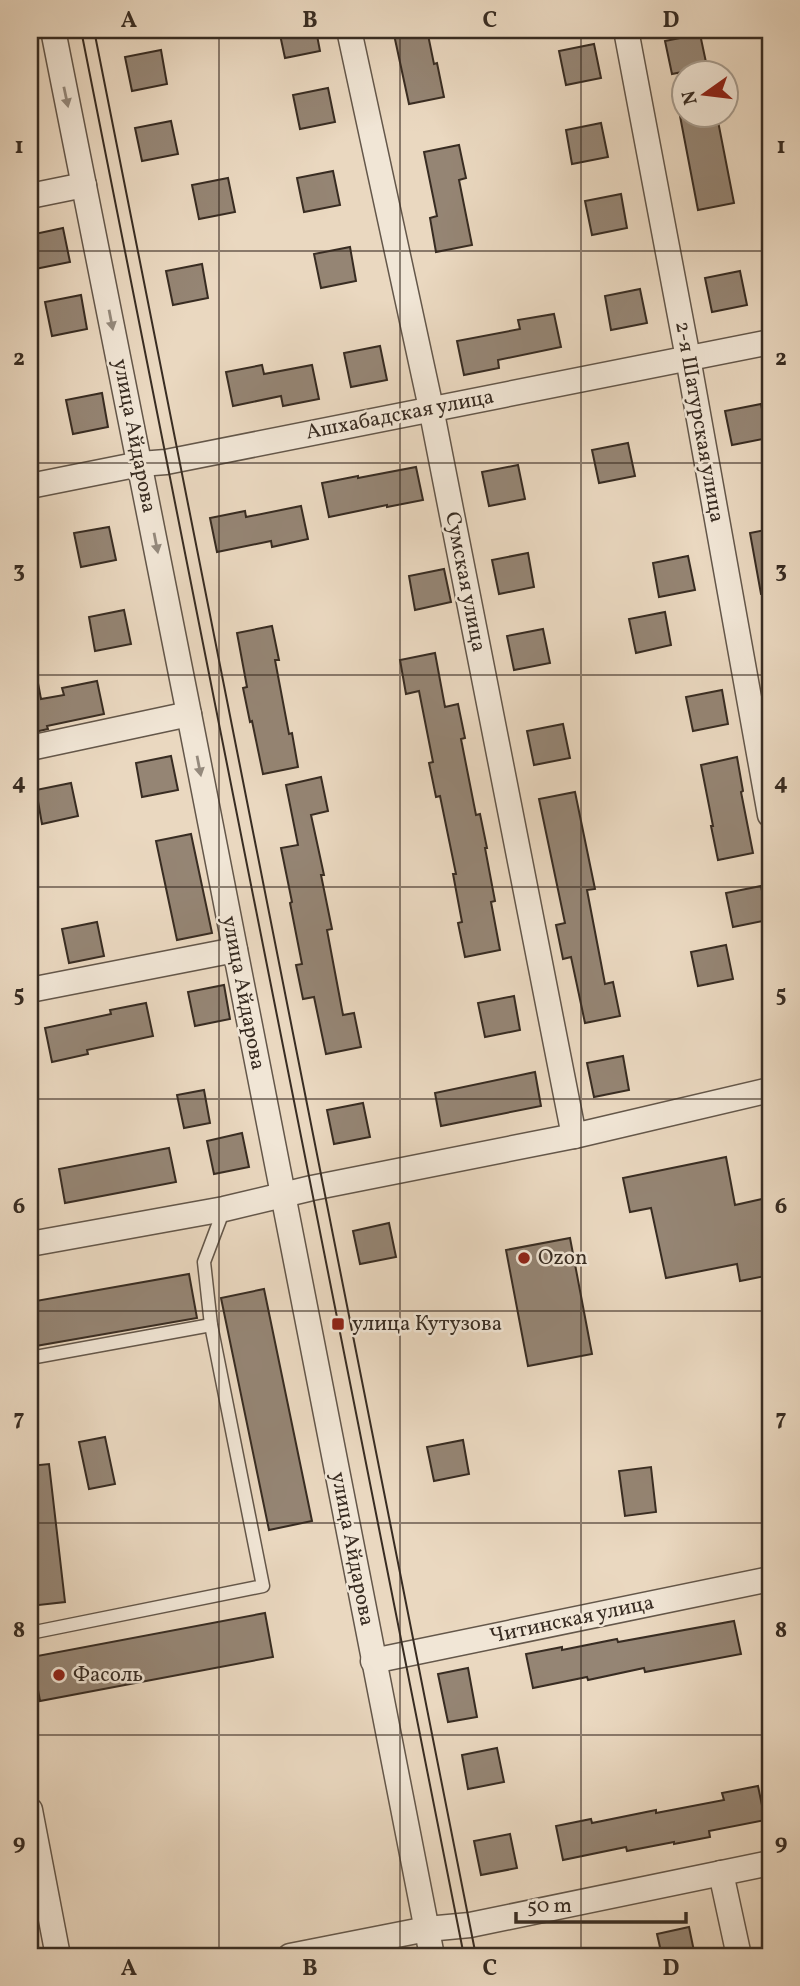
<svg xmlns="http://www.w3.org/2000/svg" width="800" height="1986" viewBox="0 0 800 1986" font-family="Vollkorn,serif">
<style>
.building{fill:#958574;stroke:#382c22;stroke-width:2}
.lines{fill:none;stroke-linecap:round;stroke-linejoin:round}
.service-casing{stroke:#64574a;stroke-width:15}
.minor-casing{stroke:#64574a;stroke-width:27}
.service{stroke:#f1e6d6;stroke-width:12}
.minor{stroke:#f1e6d6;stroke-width:24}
.tram{stroke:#382c22;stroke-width:2}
.oneway{fill:#94897c}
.grid{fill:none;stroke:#382c22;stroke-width:2;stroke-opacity:0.55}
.poi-dot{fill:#8f2418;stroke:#f1e6d6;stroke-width:2.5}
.labels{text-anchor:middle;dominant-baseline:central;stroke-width:5;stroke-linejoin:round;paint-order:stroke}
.street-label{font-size:21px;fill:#382c22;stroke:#f1e6d6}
.poi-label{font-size:21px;fill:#382c22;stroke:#f1e6d6;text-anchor:start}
.neatline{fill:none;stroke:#382c22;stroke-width:2.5}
.grid-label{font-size:23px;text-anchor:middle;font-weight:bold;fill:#382c22}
</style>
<rect width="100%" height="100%" fill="#ead8c0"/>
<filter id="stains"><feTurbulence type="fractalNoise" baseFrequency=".00286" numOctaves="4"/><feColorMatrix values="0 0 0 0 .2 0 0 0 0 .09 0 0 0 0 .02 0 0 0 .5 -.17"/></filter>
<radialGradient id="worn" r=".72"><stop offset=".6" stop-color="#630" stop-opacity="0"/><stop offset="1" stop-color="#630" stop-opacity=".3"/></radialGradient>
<g class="building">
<polygon points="279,30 316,30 320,51 285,58"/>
<polygon points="393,30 427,30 434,64 437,63 444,97 409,104"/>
<polygon points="700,34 707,67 672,74 665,41"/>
<polygon points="594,44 601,78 566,85 559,51"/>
<polygon points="161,50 167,84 132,91 125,57"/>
<polygon points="328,88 335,122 300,129 293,95"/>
<polygon points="680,116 717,116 734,203 698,210"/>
<polygon points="171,121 178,154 142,161 135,128"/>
<polygon points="601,123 608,157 572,164 566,130"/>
<polygon points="459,145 466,178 459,180 472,245 436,252 430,218 437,216 424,152"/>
<polygon points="333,171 340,205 304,212 297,178"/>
<polygon points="228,178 235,212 199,219 192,185"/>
<polygon points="621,194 627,228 592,235 585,201"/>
<polygon points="63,228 70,262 35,269 30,245 30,235"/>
<polygon points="350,247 356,281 321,288 314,254"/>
<polygon points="202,264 208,298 173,305 166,271"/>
<polygon points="740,271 747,305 712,312 705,278"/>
<polygon points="640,289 647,323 611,330 605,296"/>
<polygon points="81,295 87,329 52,336 45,302"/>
<polygon points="554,314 561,347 498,360 499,368 464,375 457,341 520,329 518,320"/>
<polygon points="380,346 387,380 351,387 344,353"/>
<polygon points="262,365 264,374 312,365 319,399 283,406 281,396 233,406 226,372"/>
<polygon points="102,393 108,427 73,434 66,400"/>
<polygon points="761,404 768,438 732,445 725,411"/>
<polygon points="628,443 635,476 599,483 592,450"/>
<polygon points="518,465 525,499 489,506 482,472"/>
<polygon points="416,467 423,500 387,507 387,505 329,517 322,483 358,476 358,478"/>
<polygon points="301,506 308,539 272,547 271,541 217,552 210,518 245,511 246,517"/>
<polygon points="109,527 116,560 81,567 74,533"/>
<polygon points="770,529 770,593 761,594 750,533"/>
<polygon points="528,553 534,587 499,594 492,560"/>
<polygon points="688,556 695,590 659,597 653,563"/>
<polygon points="444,569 451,602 415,610 409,576"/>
<polygon points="124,610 131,644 95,651 89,617"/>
<polygon points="665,612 671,645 636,653 629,619"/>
<polygon points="272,626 279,660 275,660 289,734 292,733 298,767 263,774 252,721 250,722 243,688 247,687 237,633"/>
<polygon points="543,629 550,663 514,670 507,636"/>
<polygon points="435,653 445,707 458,704 465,738 461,739 476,815 480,814 487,848 485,848 495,901 491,902 500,950 465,957 458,923 462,922 453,874 456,874 440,796 436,797 429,763 433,762 419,691 406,694 400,660"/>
<polygon points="97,681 104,714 47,726 48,729 30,733 30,684 38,683 41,699 64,695 62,688"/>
<polygon points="722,690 728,724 693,731 686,697"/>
<polygon points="563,724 570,758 534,765 527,731"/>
<polygon points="171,756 178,790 142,797 136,763"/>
<polygon points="737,757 743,791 741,792 753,853 718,860 711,826 713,826 701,765"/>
<polygon points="321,777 328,811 311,815 324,875 321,875 332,929 327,930 343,1015 354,1013 361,1047 326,1054 314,997 303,999 296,965 302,964 290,903 292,902 281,848 298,845 286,785"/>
<polygon points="71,783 78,816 42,824 36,790"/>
<polygon points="575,792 595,889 587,890 605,984 613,982 620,1016 585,1023 571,957 563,959 556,925 565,923 539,799"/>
<polygon points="191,834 212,933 177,940 156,841"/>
<polygon points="761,886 768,920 733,927 726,893"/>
<polygon points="97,922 104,956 69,963 62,929"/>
<polygon points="726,945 733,979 698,986 691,952"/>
<polygon points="224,985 230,1019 195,1026 188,992"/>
<polygon points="514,996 520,1030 485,1037 478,1003"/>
<polygon points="146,1003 153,1036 87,1050 88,1054 52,1062 45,1028 111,1014 110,1010"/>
<polygon points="623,1056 629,1090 594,1097 587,1063"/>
<polygon points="535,1072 541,1106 441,1126 435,1093"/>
<polygon points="204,1090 210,1123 184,1128 177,1095"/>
<polygon points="363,1103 370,1137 334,1144 327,1110"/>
<polygon points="242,1133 249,1167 214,1174 207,1141"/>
<polygon points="169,1148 176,1182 65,1203 59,1169"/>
<polygon points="726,1157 735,1205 762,1199 770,1240 770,1275 740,1281 737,1264 666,1278 651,1208 630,1212 623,1178"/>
<polygon points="389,1223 396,1257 360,1264 353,1231"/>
<polygon points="570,1238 592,1354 528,1366 506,1250"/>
<polygon points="189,1274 197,1318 30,1347 30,1302"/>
<polygon points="264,1289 312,1521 269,1530 221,1298"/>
<polygon points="105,1437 115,1484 89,1489 79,1442"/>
<polygon points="463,1440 469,1474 434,1481 427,1447"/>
<polygon points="49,1464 65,1602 30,1606 30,1466"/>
<polygon points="651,1467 656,1512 625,1516 619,1471"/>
<polygon points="265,1613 273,1657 40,1701 32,1657"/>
<polygon points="734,1621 741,1654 645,1672 644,1668 588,1680 587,1677 533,1688 526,1654 562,1647 562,1650 617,1639 618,1642"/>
<polygon points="468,1668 477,1717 448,1722 438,1674"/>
<polygon points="497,1748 504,1782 468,1789 462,1755"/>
<polygon points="758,1786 765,1820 709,1831 710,1837 674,1844 674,1842 627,1851 626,1847 563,1860 556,1826 591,1819 592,1823 656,1810 656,1813 724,1800 722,1793"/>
<polygon points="510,1834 517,1868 481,1875 474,1841"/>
<polygon points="689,1927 695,1956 662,1956 657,1934"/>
</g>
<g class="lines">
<g class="service-casing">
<g id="service">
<polyline points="30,1358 211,1325"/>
<polyline points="30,1633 263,1586 211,1325 204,1262 224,1209"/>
</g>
</g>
<g class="minor-casing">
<g id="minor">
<polyline points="53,30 189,714 432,1956"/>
<polyline points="349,30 431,408 574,1136"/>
<polyline points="626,30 688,358 770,815"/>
<polyline points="30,196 84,185"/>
<polyline points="30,486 140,464 166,462 770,342"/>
<polyline points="30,748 189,714"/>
<polyline points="30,990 235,950"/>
<polyline points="30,1244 224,1209 312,1188 574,1136 770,1090"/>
<polyline points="373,1661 770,1579"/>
<polyline points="30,1810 58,1956"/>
<polyline points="721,1873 739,1956"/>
<polyline points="290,1956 427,1929 470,1925 770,1863"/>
</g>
</g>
<use href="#service" class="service"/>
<use href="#minor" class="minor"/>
<g class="tram">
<polyline points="81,30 464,1956"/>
<polyline points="94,30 476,1956"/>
</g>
</g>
<defs><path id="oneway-solid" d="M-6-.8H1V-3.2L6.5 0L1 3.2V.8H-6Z" transform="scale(1.75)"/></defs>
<g class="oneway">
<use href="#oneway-solid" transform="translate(66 97) rotate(78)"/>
<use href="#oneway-solid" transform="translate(111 320) rotate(79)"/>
<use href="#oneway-solid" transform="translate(156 543) rotate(79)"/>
<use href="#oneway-solid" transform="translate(199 766) rotate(79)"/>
</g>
<path class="grid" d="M219,30v1926M400,30v1926M581,30v1926M30,251h740M30,463h740M30,675h740M30,887h740M30,1099h740M30,1311h740M30,1523h740M30,1735h740"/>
<g class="poi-dot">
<circle cx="524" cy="1258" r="7"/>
<rect x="331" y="1317" width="14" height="14" rx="3.5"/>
<circle cx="59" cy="1675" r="7"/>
</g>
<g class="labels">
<g class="street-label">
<text transform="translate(400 415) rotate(-11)">Ашхабадская улица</text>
<text transform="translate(699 422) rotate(80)">2-я Шатурская улица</text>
<text transform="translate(134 436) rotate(79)">улица Айдарова</text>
<text transform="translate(465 582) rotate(79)">Сумская улица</text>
<text transform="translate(243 993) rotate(79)">улица Айдарова</text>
<text transform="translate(352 1549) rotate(79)">улица Айдарова</text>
<text transform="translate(572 1620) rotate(-12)">Читинская улица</text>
</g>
<g class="poi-label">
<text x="538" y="1258">Ozon</text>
<text x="352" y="1324">улица Кутузова</text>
<text x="73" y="1675">Фасоль</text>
</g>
</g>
<rect width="800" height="1986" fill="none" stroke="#ead8c0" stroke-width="77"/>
<g transform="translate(705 94) rotate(256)"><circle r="33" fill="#f1e6d6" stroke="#a79c8e" stroke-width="2"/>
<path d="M0-5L12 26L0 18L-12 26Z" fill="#8f2418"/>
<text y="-10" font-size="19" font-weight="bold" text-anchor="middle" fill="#382c22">N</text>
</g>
<path d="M516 1912v10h170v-10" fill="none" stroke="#382c22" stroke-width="3.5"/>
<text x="527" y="1912" font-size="21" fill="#382c22" stroke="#f1e6d6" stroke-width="5" paint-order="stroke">50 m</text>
<rect x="38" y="38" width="724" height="1910" class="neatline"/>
<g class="grid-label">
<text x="129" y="27">A</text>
<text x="310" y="27">B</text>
<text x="490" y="27">C</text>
<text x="671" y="27">D</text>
<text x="19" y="153">1</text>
<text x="781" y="153">1</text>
<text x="19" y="365">2</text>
<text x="781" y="365">2</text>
<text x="19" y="577">3</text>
<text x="781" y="577">3</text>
<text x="19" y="789">4</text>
<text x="781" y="789">4</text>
<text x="19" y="1001">5</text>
<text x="781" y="1001">5</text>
<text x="19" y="1213">6</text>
<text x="781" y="1213">6</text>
<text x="19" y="1425">7</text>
<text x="781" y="1425">7</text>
<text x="19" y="1637">8</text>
<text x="781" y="1637">8</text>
<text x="19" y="1849">9</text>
<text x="781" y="1849">9</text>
<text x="129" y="1975">A</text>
<text x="310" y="1975">B</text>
<text x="490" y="1975">C</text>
<text x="671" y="1975">D</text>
</g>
<rect width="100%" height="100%" filter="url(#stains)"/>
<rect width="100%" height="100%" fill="url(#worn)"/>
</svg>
